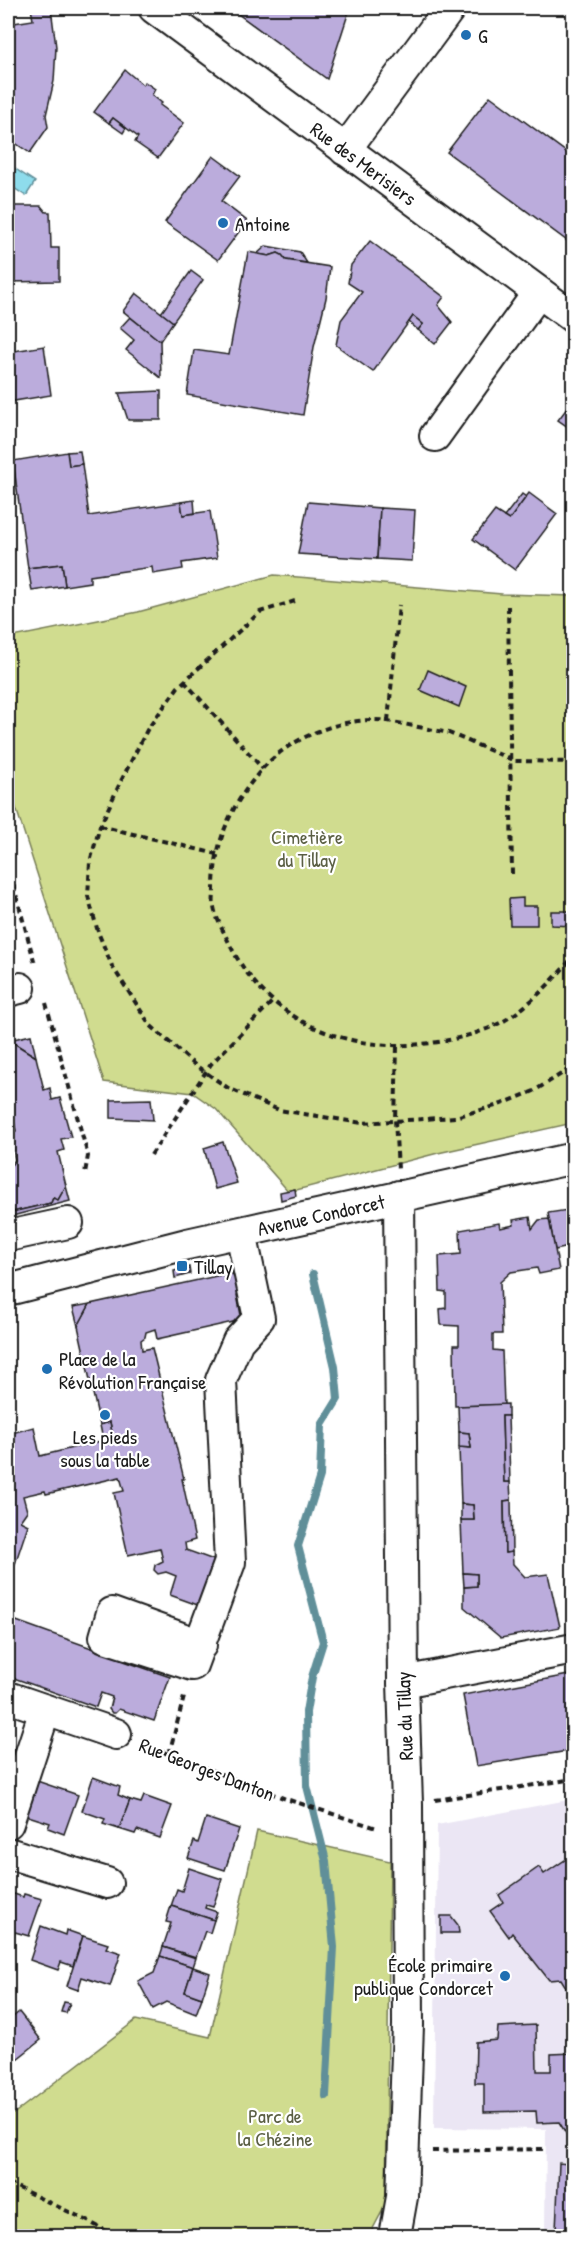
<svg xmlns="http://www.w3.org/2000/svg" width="581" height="2244" viewBox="0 0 581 2244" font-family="'Patrick Hand',sans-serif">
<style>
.built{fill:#ebe6f4}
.green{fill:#d0dc8f;stroke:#767c56;stroke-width:1.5}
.water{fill:#8edcec;stroke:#608f99;stroke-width:1.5}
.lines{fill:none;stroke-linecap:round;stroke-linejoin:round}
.stream{stroke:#608f99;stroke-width:8}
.building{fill:#bbacdc;stroke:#1c1c1c;stroke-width:1.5}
.minor-casing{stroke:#1c1c1c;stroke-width:34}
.path{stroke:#1c1c1c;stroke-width:4;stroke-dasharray:6 4.5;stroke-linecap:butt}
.minor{stroke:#fff;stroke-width:30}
.poi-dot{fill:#1f6fb2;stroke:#fff;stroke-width:2}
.labels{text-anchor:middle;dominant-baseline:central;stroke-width:4.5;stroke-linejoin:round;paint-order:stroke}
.poi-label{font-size:20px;fill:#1c1c1c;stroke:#fff;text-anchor:start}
.street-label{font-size:20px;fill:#1c1c1c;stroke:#fff}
.park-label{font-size:20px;fill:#5b5f44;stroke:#fff}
</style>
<rect width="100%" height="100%" fill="#fff"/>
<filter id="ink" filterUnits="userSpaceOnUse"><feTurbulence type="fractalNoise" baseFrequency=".0167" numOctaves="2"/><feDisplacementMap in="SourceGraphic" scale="12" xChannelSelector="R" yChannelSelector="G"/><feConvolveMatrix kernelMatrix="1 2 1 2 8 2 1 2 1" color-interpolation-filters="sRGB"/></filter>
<g filter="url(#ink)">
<polygon class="built" points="573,1799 573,2234 545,2234 546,2129 434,2128 437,1825"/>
<g class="green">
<polygon points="274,575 502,594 573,596 573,1123 438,1153 289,1192 216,1109 193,1093 104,1082 8,783 8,638 138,612"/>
<polygon points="257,1831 390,1861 386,2204 370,2234 361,2236 8,2236 8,2118 136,2020 210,2037"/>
</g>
<polygon class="water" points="8,164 35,182 26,196 8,184"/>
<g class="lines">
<polyline class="stream" points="313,1274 335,1367 338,1399 322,1425 320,1476 298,1546 323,1642 312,1677 306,1712 307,1786 326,1861 334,1947 326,2096"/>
</g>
<g class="building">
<polygon points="31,8 51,8 56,47 54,81 46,115 48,127 30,153 8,138 8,24 33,20"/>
<polygon points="236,8 350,8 327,79 234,11"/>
<polygon points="125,70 143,85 145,82 155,89 152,95 162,103 160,105 184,123 158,158 135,142 138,137 113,118 109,123 94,112"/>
<polygon points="490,96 574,158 574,246 447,152"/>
<polygon points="113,118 126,128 123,133 109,123"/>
<polygon points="213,156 240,176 221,201 247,221 218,260 165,222"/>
<polygon points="11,206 41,206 46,212 50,212 51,248 59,248 59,281 8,282 8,208"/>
<polygon points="370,241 444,297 438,305 452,322 435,344 418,330 423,324 413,316 373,372 336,345 341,320 362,292 348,283 351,265"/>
<polygon points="266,246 300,252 307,263 286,260 282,255 278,253 269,256 257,254"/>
<polygon points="248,252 269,256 278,253 282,255 286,260 330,267 326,298 314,347 303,415 187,395 194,350 229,355"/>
<polygon points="191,271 203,280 173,322 161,313"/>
<polygon points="136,293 173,322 160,341 123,311"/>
<polygon points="413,316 423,324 418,330 409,322"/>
<polygon points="130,317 160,341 161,378 126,350 134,340 120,328"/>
<polygon points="44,346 51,395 8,402 8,352"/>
<polygon points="161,391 161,420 128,420 119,393"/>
<polygon points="574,399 574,431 558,420"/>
<polygon points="80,451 82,464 69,466 67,452"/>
<polygon points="67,452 69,466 82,464 89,516 181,502 183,515 210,511 217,558 182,563 183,569 153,574 152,567 90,576 90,582 65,586 62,564 28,568 13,461"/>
<polygon points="529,493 557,514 515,570 473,539 495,511 509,520"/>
<polygon points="522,494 526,497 509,520 504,517"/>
<polygon points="194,500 195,513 183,515 181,502"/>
<polygon points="308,502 380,508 377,559 298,554"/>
<polygon points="380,508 415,510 412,561 377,559"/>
<polygon points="62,564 65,586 32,591 28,568"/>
<polygon points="428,670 466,687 459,707 420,690"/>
<polygon points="523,898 523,906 537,906 537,925 510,925 509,899"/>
<polygon points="551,911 574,911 574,926 551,925"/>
<polygon points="31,1035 36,1057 9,1040"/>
<polygon points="9,1040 36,1057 44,1090 50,1088 52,1100 60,1098 71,1137 61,1139 64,1150 58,1152 66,1186 58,1200 53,1198 51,1203 8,1213 8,1169 15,1160 10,1132 16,1131 14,1121 8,1122 8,1041"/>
<polygon points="151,1099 153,1120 111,1118 111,1100"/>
<polygon points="223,1142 237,1183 215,1189 204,1148"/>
<polygon points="66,1186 70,1201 8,1217 8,1213 51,1203 53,1198 58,1200"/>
<polygon points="295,1189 296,1196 281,1200 280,1192"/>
<polygon points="574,1209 574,1246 555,1250 548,1213"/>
<polygon points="530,1217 532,1229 539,1220 549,1219 559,1270 539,1274 537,1268 511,1272 500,1282 502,1334 493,1334 493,1350 502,1351 504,1405 455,1406 454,1345 459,1345 459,1326 441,1325 440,1309 446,1308 446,1292 440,1291 439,1256 461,1254 460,1230 499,1223 500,1228 514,1225 513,1220"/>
<polygon points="189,1267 190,1274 175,1278 174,1271"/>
<polygon points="230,1273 247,1282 249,1293 237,1295 242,1320 157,1339 155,1329 146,1332 145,1337 141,1340 142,1350 152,1348 184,1479 182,1479 195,1540 185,1543 186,1550 222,1563 206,1608 170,1595 176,1576 166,1572 158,1574 154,1570 155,1565 163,1561 160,1548 128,1555 114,1493 124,1491 120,1477 46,1494 45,1491 23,1496 27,1511 20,1521 28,1525 8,1585 8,1434 34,1427 40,1456 113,1438 110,1422 100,1425 78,1326 90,1304"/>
<polygon points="90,1304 78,1326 73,1307"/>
<polygon points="508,1404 508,1416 502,1416 504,1482 510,1482 511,1500 504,1501 505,1553 512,1552 513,1564 525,1577 548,1574 560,1627 501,1638 464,1607 464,1587 477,1586 477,1574 463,1573 461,1520 474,1520 473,1505 461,1504 459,1447 471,1448 469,1433 459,1432 458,1406"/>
<polygon points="502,1416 508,1416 510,1482 504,1482"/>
<polygon points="110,1422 113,1438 103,1440 100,1425"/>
<polygon points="459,1432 469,1433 471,1448 459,1447"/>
<polygon points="511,1500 512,1552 505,1553 504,1501"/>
<polygon points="461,1504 473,1505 474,1520 461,1520"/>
<polygon points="463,1573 477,1574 477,1586 464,1587"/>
<polygon points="8,1618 97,1650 99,1643 124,1653 121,1660 170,1677 154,1721 119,1709 115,1713 112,1713 109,1709 112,1697 101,1693 96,1707 8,1676"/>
<polygon points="574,1674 574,1750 476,1766 463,1695"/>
<polygon points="93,1777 120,1787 118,1795 130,1800 119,1829 103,1824 105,1819 82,1811"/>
<polygon points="37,1781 78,1795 64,1834 48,1828 50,1823 25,1815"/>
<polygon points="144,1796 172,1806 160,1838 137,1830 135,1834 119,1829 130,1800 141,1803"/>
<polygon points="206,1818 239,1829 225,1870 188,1858 194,1841 198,1843"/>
<polygon points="574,1854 574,1892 568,1896 574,1905 574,2029 571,1995 561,1979 549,1980 512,1933 509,1937 490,1911 503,1902 499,1895 539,1867 544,1874"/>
<polygon points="189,1868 222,1879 213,1907 206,1905 205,1908 217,1912 214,1920 171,1906 177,1889 182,1891"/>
<polygon points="8,1892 23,1897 24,1894 42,1899 29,1936 15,1932 9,1949"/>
<polygon points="171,1906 214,1920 210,1933 205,1931 196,1957 163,1947 171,1923 166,1922"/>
<polygon points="441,1916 451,1916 458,1925 459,1933 441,1933"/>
<polygon points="41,1926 65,1935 66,1930 83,1936 73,1966 61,1962 58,1970 30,1960"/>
<polygon points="83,1936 108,1944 106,1948 121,1953 110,1986 82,1977 78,1990 67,1986"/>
<polygon points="163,1947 196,1958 193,1967 160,1956"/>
<polygon points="160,1956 193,1967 185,1992 202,1998 196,2014 166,2002 153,2009 138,1981 154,1973"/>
<polygon points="193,1967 210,1973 202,1998 185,1992"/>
<polygon points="64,2002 70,2003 66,2013 61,2012"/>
<polygon points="19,2012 41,2040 17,2059 11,2052 8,2055 8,2021"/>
<polygon points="536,2025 537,2071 551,2071 551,2054 574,2053 574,2236 565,2236 565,2230 556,2230 559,2163 568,2164 569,2138 559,2122 537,2123 536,2111 484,2112 484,2083 475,2083 476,2042 497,2040 498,2027"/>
</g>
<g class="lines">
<g class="minor-casing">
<g id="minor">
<path id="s1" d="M154,8l420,310"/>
<polyline points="345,150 450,8"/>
<polyline points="435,436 538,293"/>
<polyline points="8,991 20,988"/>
<polyline points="8,1236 68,1223"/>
<path id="s2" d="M8,1290l179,-46 387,-86"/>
<polyline points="201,1645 112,1613 105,1637 192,1665 230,1562 221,1380 238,1341 259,1318 241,1233"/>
<polyline points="403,1682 574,1649"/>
<polyline points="8,1697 116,1734"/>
<polyline points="8,1823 45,1710"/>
<polyline points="8,1853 107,1883"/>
<polyline points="395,2236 402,2197 408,2025 407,1804 403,1682 399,1196"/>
</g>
</g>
<g class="path">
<polyline points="295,601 260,612 178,687 147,730 121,781 100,826 90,862 88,896 98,932 112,966 150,1025 195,1065 228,1088 279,1110 362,1123 455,1117 499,1105 534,1091 574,1066"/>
<polyline points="508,606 512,874"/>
<polyline points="184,681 263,769"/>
<polyline points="388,721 399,605"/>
<path d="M574,762l-59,-1 -66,-28 -61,-12c-41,-6 -96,15 -124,46 -32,36 -50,73 -50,122 0,6 -1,13 0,18 2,12 11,27 16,38 37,74 112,107 192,99 30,-3 64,-11 90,-28 25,-18 42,-37 62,-60"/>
<polyline points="100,826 217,854"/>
<polyline points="8,865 35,964"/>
<polyline points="46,1003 88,1156 85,1173"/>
<polyline points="397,1047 395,1120 398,1169"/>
<polyline points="151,1155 211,1064 272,1002"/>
<polyline points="142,1744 286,1799 377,1828"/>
<polyline points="169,1754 185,1693"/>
<polyline points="435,1800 574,1779"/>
<polyline points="432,2151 543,2149"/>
<polyline points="8,2183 82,2218 116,2236"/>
</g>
<use href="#minor" class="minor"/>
</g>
</g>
<g class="poi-dot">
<circle cx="466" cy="35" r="6"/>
<circle cx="223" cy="223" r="6"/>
<rect x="176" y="1260" width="12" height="12" rx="3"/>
<circle cx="47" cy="1369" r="6"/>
<circle cx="105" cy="1415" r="6"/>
<circle cx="505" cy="1976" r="6"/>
</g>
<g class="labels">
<g class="poi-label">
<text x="478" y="35">G</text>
<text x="235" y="223">Antoine</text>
<text x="194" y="1266">Tillay</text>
<text x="59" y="1358">Place de la<tspan x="59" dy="23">Révolution Française</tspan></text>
<text x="105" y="1436" text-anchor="middle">Les pieds<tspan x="105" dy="23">sous la table</tspan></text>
<text x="493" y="1964" text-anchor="end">École primaire<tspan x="493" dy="23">publique Condorcet</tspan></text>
</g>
<g class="street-label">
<text stroke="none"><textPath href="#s1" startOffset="261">Rue des Merisiers</textPath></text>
<text stroke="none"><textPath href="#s2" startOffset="322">Avenue Condorcet</textPath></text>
<text transform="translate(404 1716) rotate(-92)">Rue du Tillay</text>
<text transform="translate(207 1769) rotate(21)">Rue Georges Danton</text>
</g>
<g class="park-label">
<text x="307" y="836">Cimetière<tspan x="307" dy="23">du Tillay</tspan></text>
<text x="275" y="2115">Parc de<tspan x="275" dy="23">la Chézine</tspan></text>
</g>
</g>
<rect width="581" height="2244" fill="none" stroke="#fff" stroke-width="30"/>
<rect x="15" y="15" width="551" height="2214" fill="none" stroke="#1c1c1c" stroke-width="2" filter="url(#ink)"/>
</svg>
